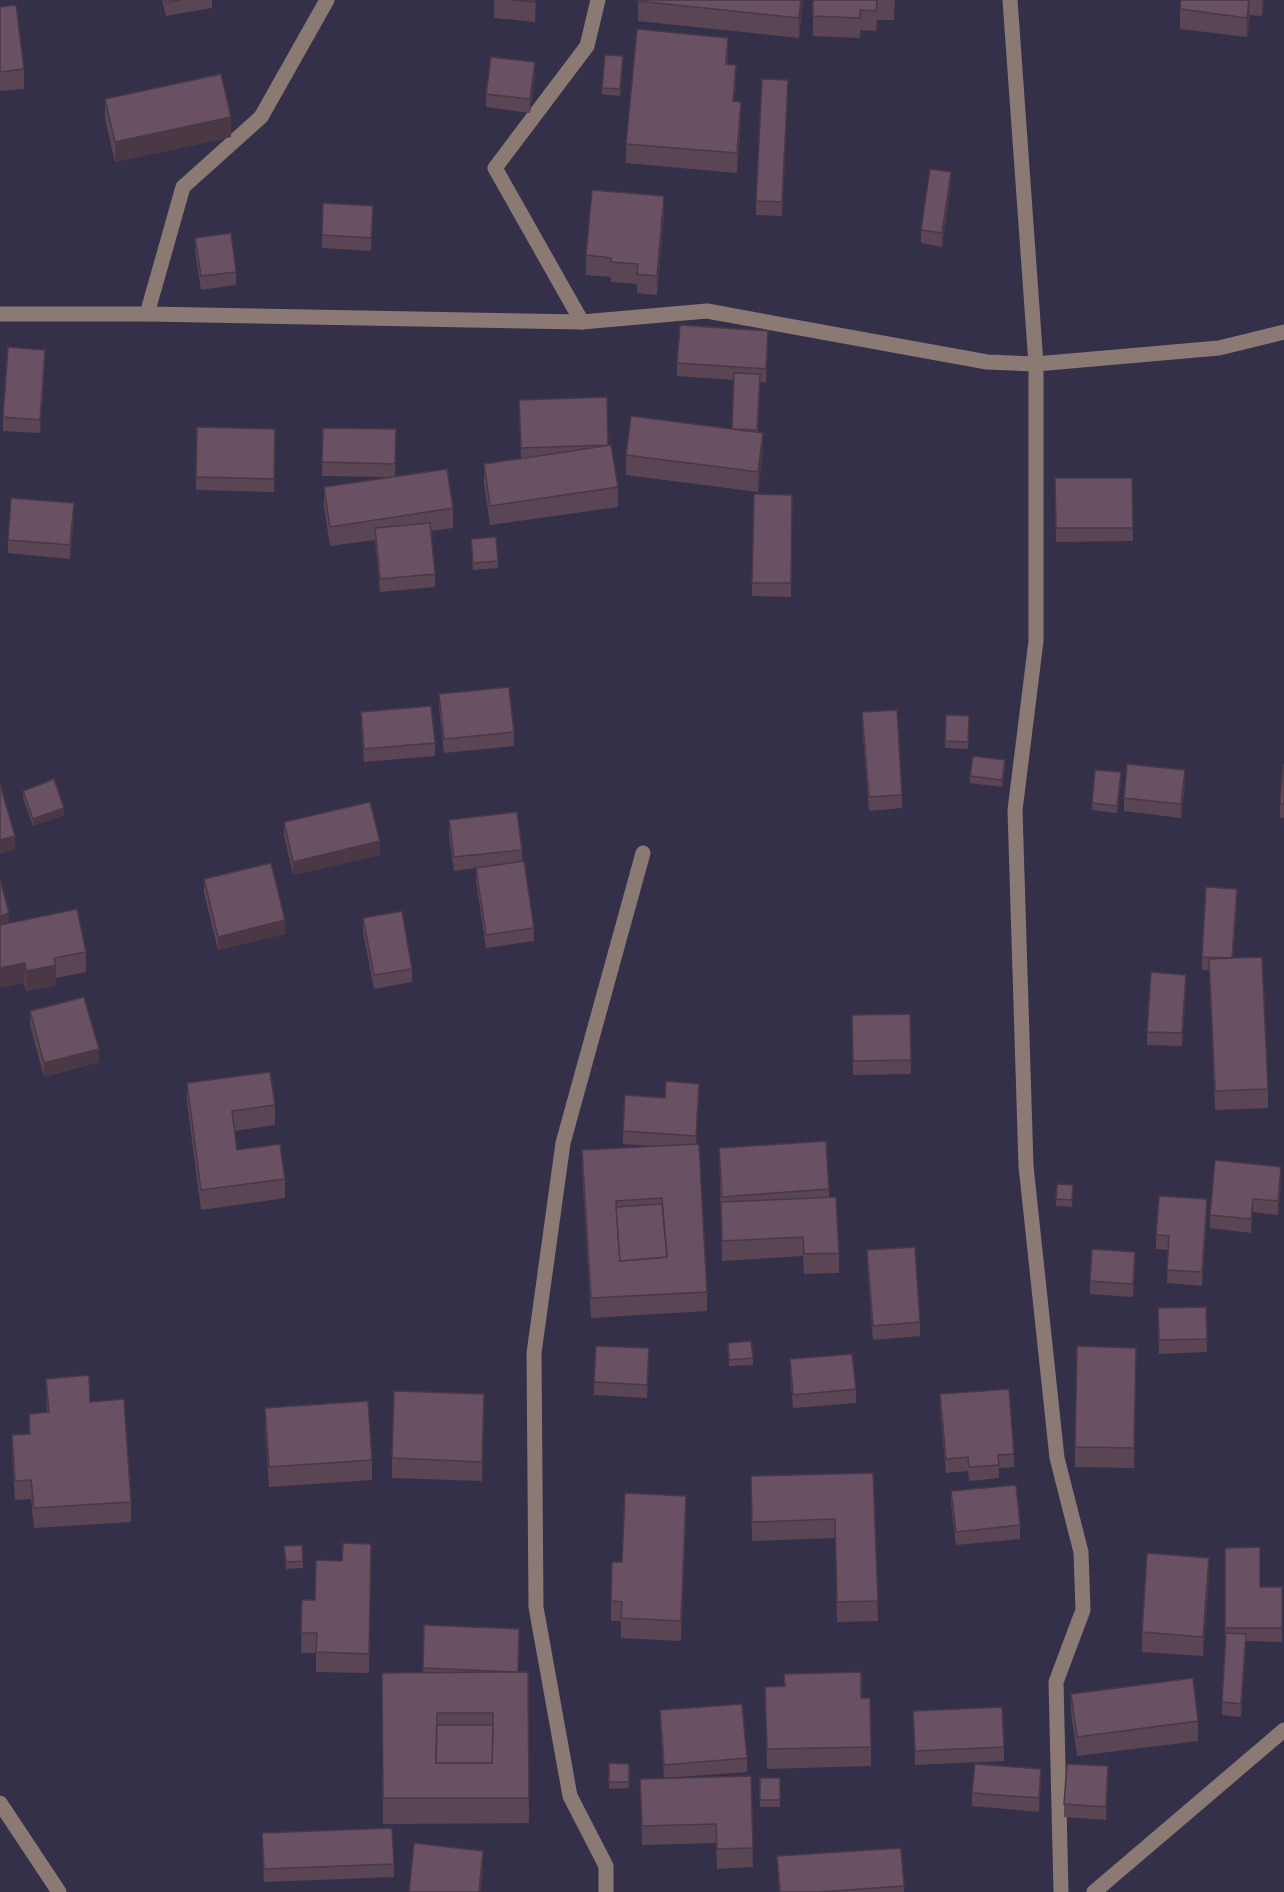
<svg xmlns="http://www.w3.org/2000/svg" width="1284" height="1892" viewBox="0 0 1284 1892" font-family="'Sofia Sans Condensed',sans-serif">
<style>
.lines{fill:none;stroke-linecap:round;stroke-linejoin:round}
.minor{stroke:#8b7973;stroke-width:15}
.wall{fill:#5a4555}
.shaded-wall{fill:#4a3845}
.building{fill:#695063;stroke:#4a3845;stroke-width:1.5;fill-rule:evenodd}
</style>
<rect width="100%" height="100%" fill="#343049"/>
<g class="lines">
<g class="minor">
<polyline points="1010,0 1036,364 1036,641 1015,810 1026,1166 1057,1458 1081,1552 1083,1610 1056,1682 1061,1892"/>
<polyline points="0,314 147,314 582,322 707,311 987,362 1036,364 1219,348 1284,332"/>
<polyline points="147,314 183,187 261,117 327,0"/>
<polyline points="582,322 495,168 587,46 598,0"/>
<polyline points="0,1803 59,1892"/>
<polyline points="606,1892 606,1866 570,1796 536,1607 534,1353 563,1143 643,853"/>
<polyline points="1094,1892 1284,1730"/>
</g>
</g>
<g class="wall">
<polygon points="162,0 212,0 212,8 166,16"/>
<polygon points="494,0 536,0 535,22 494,18"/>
<polygon points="638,0 803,0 799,38 638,21"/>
<polygon points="813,0 895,0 894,20 877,20 876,31 860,30 860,38 813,36"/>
<polygon points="1181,0 1264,0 1262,16 1250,15 1247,37 1180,29 1180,9"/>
<polygon points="0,7 24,69 24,89 0,91"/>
<polygon points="728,57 728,64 736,84 734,102 741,122 737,173 626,163 626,144"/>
<polygon points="623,63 620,96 602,94 602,88"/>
<polygon points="535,76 530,113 486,107 486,94"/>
<polygon points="788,94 782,216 756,215 756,201"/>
<polygon points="105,99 231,137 115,162 105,119"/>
<polygon points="951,185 942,247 921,243 921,230"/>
<polygon points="664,215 657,295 637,293 637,284 611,282 611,277 586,275 586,255"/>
<polygon points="373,220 371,251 322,248 322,235"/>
<polygon points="195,238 236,272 236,285 201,290 195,251"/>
<polygon points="768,344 766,383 760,382 758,432 763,453 758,492 626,475 626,455 732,429 734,380 677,376 677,363"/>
<polygon points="45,363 40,433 3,431 3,417"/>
<polygon points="519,400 608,446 618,487 618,507 490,525 484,484 484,464 521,459"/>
<polygon points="197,427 275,443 274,492 196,490"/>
<polygon points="323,428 396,429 395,476 453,508 453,528 431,531 435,574 435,587 380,592 375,540 330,546 324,506 324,487 389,477 322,476"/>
<polygon points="1055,478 1132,478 1133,541 1056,542"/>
<polygon points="792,495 791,597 752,596 752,583"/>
<polygon points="74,517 70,559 8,553 8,540"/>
<polygon points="471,539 498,561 498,568 473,570"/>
<polygon points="439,694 514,732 514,746 444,753 439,708"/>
<polygon points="361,712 435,743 435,756 364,762 361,726"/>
<polygon points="862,712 902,795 902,808 869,811 862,725"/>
<polygon points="946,715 969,716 968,749 945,748"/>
<polygon points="1284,765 1284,818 1280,817 1280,804"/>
<polygon points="1005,767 1002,787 970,783 970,776"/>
<polygon points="1121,779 1117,813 1092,810 1092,803"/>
<polygon points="1185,784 1181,818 1124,811 1124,798"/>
<polygon points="23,791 64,815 33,826 23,798"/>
<polygon points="449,820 522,850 522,861 534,928 534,941 486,948 476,881 476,868 454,871 449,834"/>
<polygon points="284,822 380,855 293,875 284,835"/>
<polygon points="204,879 285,934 218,950 204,893"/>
<polygon points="1237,902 1233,958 1268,1089 1268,1108 1215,1110 1209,970 1202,970 1202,957"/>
<polygon points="363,918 412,969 412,982 374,989 363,932"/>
<polygon points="9,923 86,952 86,972 56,978 56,985 26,991"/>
<polygon points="1186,988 1182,1046 1147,1045 1147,1032"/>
<polygon points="30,1011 99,1062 44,1077 30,1025"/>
<polygon points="910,1014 911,1074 853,1075 852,1015"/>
<polygon points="187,1083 275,1105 275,1125 234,1131 237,1150 285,1179 285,1198 201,1210 187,1102"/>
<polygon points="699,1097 696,1144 707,1292 707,1311 591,1318 582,1170 582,1150 654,1146 623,1144 623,1131 665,1098"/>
<polygon points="719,1148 829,1189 829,1197 839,1253 839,1273 804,1274 803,1256 722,1261"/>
<polygon points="1281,1181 1278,1215 1253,1212 1251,1233 1210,1228 1210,1215"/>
<polygon points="1073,1192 1072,1207 1056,1206 1056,1199"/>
<polygon points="1207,1213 1202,1286 1167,1283 1168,1250 1156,1249 1156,1235"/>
<polygon points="867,1250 920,1322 920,1336 873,1340 867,1264"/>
<polygon points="1135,1265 1133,1297 1090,1294 1090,1281"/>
<polygon points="1206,1307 1207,1352 1159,1354 1158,1308"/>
<polygon points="728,1343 753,1358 753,1365 729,1366"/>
<polygon points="790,1359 856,1389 856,1403 793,1408 790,1373"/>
<polygon points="649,1362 647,1398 594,1395 594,1382"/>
<polygon points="1136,1367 1134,1468 1075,1467 1075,1447"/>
<polygon points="46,1379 90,1402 131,1502 131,1522 34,1528 31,1499 15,1500 12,1455 12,1435 29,1434 29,1414 47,1412"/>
<polygon points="940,1394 1014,1454 1014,1467 999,1468 999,1478 969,1481 968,1471 946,1473 940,1408"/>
<polygon points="265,1408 372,1460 372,1480 269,1487 265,1428"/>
<polygon points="484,1413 482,1481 392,1478 392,1458"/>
<polygon points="873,1473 878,1621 837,1622 835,1538 752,1541 751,1476"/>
<polygon points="951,1491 1020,1525 1020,1539 956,1545 951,1504"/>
<polygon points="686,1516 681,1641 621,1638 621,1621 611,1621 611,1601"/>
<polygon points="371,1544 369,1673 316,1672 316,1653 301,1653 302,1600 315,1600 342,1561"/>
<polygon points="284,1546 303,1561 303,1568 286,1569"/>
<polygon points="1225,1548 1260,1587 1282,1587 1282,1642 1246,1641 1241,1717 1222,1715 1225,1641"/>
<polygon points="1209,1577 1203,1656 1142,1652 1142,1632"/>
<polygon points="424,1625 518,1672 528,1672 529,1823 383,1824 382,1673 423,1673"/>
<polygon points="765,1687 871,1747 871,1766 767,1769"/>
<polygon points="1071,1694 1198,1721 1198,1741 1077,1756 1071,1713"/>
<polygon points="660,1710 747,1758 747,1772 664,1778 660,1723"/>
<polygon points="913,1711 1004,1747 1004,1761 915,1765"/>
<polygon points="609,1763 629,1764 629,1788 609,1789"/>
<polygon points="751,1776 753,1867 717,1869 716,1843 642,1845 640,1779"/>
<rect x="760" y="1778" width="20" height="29"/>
<polygon points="1108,1780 1106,1820 1064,1817 1064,1804"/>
<polygon points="1041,1783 1039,1812 972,1806 972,1793"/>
<polygon points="262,1846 394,1864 394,1877 264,1882"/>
<polygon points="777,1856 904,1886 904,1892 779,1892"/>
</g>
<g class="shaded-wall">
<polygon points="535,0 536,0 535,22"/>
<polygon points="801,0 803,0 799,38 799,18"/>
<polygon points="1249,0 1250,15 1247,37 1247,18"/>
<polygon points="1262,0 1264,0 1262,16"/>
<polygon points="728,38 728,57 726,83 726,64"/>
<polygon points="535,62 535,76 530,113 530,99"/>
<polygon points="736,65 736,84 733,121 733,101"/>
<polygon points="788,80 788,94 782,216 782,202"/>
<polygon points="741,102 741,122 737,173 737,153"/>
<polygon points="231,117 231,137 115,162 115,142"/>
<polygon points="951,172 951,185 942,247 942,233"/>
<polygon points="664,196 664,215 657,295 657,276"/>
<polygon points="373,206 373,220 371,251 371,238"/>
<polygon points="768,331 768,344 766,383 766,369"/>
<polygon points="45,350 45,363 40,433 40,420"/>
<polygon points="763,433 763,453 758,492 758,472"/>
<polygon points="74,503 74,517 70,559 70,545"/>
<polygon points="1185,770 1185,784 1181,818 1181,804"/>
<polygon points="64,808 64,815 33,826 33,819"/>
<polygon points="15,836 15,850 0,854 0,840"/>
<polygon points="380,841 380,855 293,875 293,862"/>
<polygon points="1237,889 1237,902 1232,972 1232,958"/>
<polygon points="9,913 9,933 0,935 0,916"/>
<polygon points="285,920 285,934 218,950 218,937"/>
<polygon points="25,963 25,983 0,988 0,968"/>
<polygon points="56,965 56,985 26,991 26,971"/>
<polygon points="1186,975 1186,988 1182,1046 1182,1033"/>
<polygon points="99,1049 99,1062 44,1077 44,1063"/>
<polygon points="699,1084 699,1097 696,1149 696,1136"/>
<polygon points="1281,1167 1281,1181 1278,1215 1278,1201"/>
<polygon points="1207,1199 1207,1213 1202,1286 1202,1272"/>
<polygon points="1253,1199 1253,1212 1251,1233 1251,1219"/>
<polygon points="1135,1252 1135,1265 1133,1297 1133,1284"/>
<polygon points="649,1348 649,1362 647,1398 647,1385"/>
<polygon points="484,1394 484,1413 482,1481 482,1462"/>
<polygon points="686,1496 686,1516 681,1641 681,1621"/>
<polygon points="1209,1558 1209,1577 1203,1656 1203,1637"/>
<polygon points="1246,1634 1246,1648 1241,1717 1241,1704"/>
<polygon points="1108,1766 1108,1780 1106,1820 1106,1807"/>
<polygon points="1041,1769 1041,1783 1039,1812 1039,1798"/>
<polygon points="483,1851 483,1870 481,1892 479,1892"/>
</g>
<g class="building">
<polygon points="165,0 181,0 166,3"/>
<polygon points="512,0 535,0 535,2"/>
<polygon points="638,0 801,0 799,18 638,1"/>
<polygon points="813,0 877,0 876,11 860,10 860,18 813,16"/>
<polygon points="1181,0 1249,0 1247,18 1180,9"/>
<polygon points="16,5 24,69 0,72 0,7"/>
<polygon points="637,29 728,38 726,64 736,65 733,101 741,102 737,153 626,144"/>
<polygon points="605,55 623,56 620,89 602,88"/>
<polygon points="491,57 535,62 530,99 486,94"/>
<polygon points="221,74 231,117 115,142 105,99"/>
<polygon points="762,79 788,80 782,202 756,201"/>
<polygon points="930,169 951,172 942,233 921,230"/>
<polygon points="592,190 664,196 657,276 637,274 638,264 611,262 611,258 586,255"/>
<polygon points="323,203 373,206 371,238 322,235"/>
<polygon points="231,233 236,272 201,276 195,238"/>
<polygon points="680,325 768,331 766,369 677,363"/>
<polygon points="8,347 45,350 40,420 3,417"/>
<polygon points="734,373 760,374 757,430 732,429"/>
<polygon points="607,397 608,445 521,448 519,400"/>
<polygon points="631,416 763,433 758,472 626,455"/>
<polygon points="197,427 275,429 274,479 196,477"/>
<polygon points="323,428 396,429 395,464 322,462"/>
<polygon points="611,445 618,487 490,506 484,464"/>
<polygon points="447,469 453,508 330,527 324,487"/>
<polygon points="1055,478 1132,478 1133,528 1056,528"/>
<polygon points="754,494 792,495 791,583 752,583"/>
<polygon points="11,498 74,503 70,545 8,540"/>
<polygon points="430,523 435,574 380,579 375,528"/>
<polygon points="496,537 498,561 473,563 471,539"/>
<polygon points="509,687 514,732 444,739 439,694"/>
<polygon points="431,706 435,743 364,749 361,712"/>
<polygon points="897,710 902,795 869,797 862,712"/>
<polygon points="946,715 969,716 968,742 945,741"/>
<polygon points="973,756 1005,760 1002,780 970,776"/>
<polygon points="1127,764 1185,770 1181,804 1124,798"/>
<polygon points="1283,765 1284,765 1284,804 1280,804"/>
<polygon points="1095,770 1121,772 1117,806 1092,803"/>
<polygon points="54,779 64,808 33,819 23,791"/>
<polygon points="0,784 15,836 0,840"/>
<polygon points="370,802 380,841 293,862 284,822"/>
<polygon points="517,812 522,850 454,857 449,820"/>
<polygon points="524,861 534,928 486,935 476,868"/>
<polygon points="271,863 285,920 218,937 204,879"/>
<polygon points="0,879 9,913 0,916"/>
<polygon points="1206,887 1237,889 1232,958 1202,957"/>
<polygon points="77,909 86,952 54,958 56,965 26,971 25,963 0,968 0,925"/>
<polygon points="402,911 412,969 374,975 363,918"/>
<polygon points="1262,957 1268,1089 1215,1091 1209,959"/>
<polygon points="1151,972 1186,975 1182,1033 1147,1032"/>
<polygon points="84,997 99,1049 44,1063 30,1011"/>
<polygon points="910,1014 911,1060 853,1061 852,1015"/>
<polygon points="270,1072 275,1105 232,1111 237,1150 280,1144 285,1179 201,1190 187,1083"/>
<polygon points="666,1081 699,1084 696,1136 623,1131 625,1095 665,1098"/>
<polygon points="826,1141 829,1189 722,1197 719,1148"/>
<path d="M699,1144l8,148 -116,6 -9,-148zM662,1198l5,59 -47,4 -4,-60z"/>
<polygon points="1215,1160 1281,1167 1278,1201 1253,1199 1251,1219 1210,1215"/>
<polygon points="1057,1184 1073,1185 1072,1200 1056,1199"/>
<polygon points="1159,1196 1207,1199 1202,1272 1167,1270 1169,1236 1156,1235"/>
<polygon points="836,1197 839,1253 804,1254 803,1237 722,1241 721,1202"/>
<polygon points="662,1204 667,1257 620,1261 616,1207"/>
<polygon points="915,1247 920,1322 873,1326 867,1250"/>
<polygon points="1092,1249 1135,1252 1133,1284 1090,1281"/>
<polygon points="1206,1307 1207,1339 1159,1340 1158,1308"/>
<polygon points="751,1341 753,1358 729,1360 728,1343"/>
<polygon points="596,1346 649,1348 647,1385 594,1382"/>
<polygon points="1077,1346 1136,1348 1134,1448 1075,1447"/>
<polygon points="852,1354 856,1389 793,1395 790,1359"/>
<polygon points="89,1375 90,1402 124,1399 131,1502 34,1508 31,1480 15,1481 12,1435 30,1434 29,1414 49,1412 46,1379"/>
<polygon points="1009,1389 1014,1454 998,1455 999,1465 969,1467 968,1457 946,1459 940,1394"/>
<polygon points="394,1391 484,1394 482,1462 392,1458"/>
<polygon points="368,1401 372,1460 269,1467 265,1408"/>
<polygon points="873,1473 878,1601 837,1602 835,1519 752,1522 751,1476"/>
<polygon points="1016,1485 1020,1525 956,1532 951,1491"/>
<polygon points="625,1493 686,1496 681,1621 621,1618 622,1602 611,1601 612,1562 622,1562"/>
<polygon points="343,1543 371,1544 369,1654 316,1652 317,1633 301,1633 302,1600 315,1600 316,1560 342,1561"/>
<polygon points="302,1545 303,1561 286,1562 284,1546"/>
<polygon points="1260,1547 1260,1587 1282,1587 1282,1628 1225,1628 1225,1548"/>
<polygon points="1147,1553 1209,1558 1203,1637 1142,1632"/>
<polygon points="424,1625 519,1629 518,1672 423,1668"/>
<polygon points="1226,1633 1246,1634 1241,1704 1222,1702"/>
<path d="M528,1672l1,126h-146l-1,-125zM437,1713h56l-1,50h-56z"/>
<polygon points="861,1672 861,1698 870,1698 871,1747 767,1749 765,1687 785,1686 784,1674"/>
<polygon points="1193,1678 1198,1721 1077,1737 1071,1694"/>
<polygon points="742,1704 747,1758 664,1765 660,1710"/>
<polygon points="1002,1707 1004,1747 915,1751 913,1711"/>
<polygon points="437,1725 493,1725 492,1763 436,1763"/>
<polygon points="609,1763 629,1764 629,1782 609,1782"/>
<polygon points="975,1764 1041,1769 1039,1798 972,1793"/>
<polygon points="1067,1764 1108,1766 1106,1807 1064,1804"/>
<polygon points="751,1776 753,1848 717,1849 716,1824 642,1826 640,1779"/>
<rect x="760" y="1778" width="20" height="22"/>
<polygon points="392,1828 394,1864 264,1869 262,1833"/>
<polygon points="414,1843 483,1851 479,1892 409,1892"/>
<polygon points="901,1848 904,1886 818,1892 780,1892 777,1856"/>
</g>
</svg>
